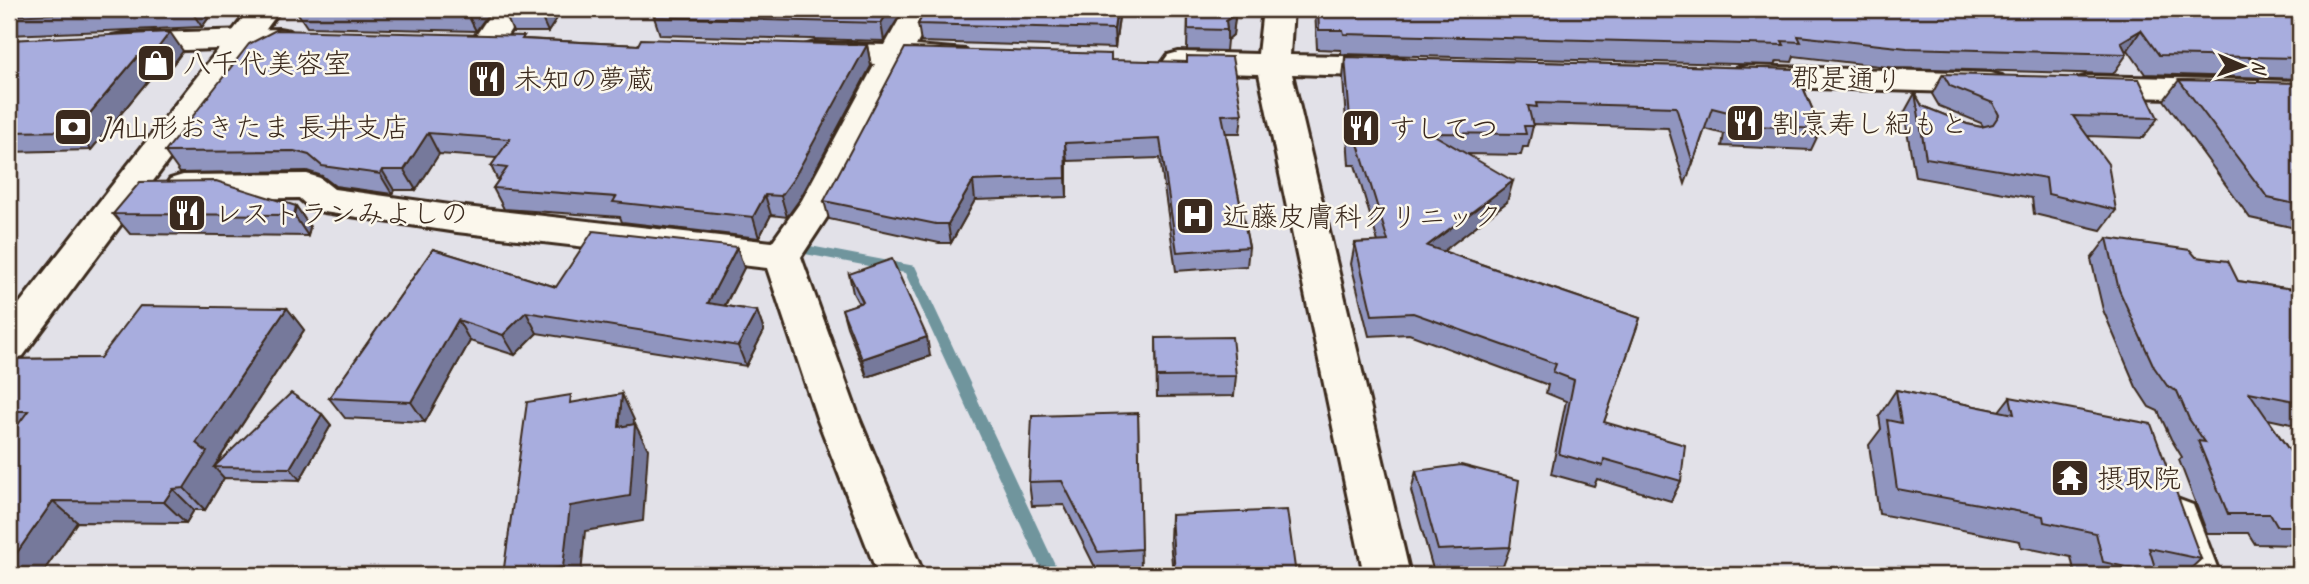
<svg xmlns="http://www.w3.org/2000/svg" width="2309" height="584" viewBox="0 0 2309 584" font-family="Caveat,'Klee One',sans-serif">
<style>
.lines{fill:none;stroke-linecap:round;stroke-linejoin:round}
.stream{fill:#6f959d;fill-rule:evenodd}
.minor-casing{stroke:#3b2a1e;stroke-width:6}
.major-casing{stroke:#3b2a1e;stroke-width:6}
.minor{fill:#fbf7ec;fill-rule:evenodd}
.major{fill:#fbf7ec;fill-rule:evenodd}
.wall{fill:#9095bf;stroke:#3b2a1e;stroke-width:2}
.shaded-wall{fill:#76799b;stroke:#3b2a1e;stroke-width:2}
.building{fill:#a8adde;stroke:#3b2a1e;stroke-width:2}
.labels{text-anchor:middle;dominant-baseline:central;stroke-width:5;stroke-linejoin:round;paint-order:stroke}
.poi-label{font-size:28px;fill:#3b2a1e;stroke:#fbf7ec;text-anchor:start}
.street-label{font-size:28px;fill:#3b2a1e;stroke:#fbf7ec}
</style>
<rect width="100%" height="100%" fill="#e2e1e8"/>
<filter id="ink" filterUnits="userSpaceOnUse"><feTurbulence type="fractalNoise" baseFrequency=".0143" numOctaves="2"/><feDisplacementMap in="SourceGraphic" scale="14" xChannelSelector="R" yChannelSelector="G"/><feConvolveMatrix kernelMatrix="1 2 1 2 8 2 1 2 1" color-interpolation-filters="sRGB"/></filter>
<g filter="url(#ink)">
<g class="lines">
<polygon class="stream" points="805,245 915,266 1060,575 1044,575 905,273 800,253 798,250"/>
<g class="minor-casing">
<g id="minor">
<polygon points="494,9 524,9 497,51 486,53 475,51 470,44"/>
<polygon points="905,9 935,9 916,46 966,50 971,57 966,64 955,67 907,65 835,205 801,257 859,418 924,575 878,575 817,418 767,268 457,232 324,212 311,209 299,198 183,199 170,195 165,187 170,179 183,175 307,174 320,178 334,189 457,206 772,242 802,200 875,64 804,60 799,53 804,46 815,43 885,45"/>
<polygon points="1263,9 1293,9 1290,55 1396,57 1407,60 1412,67 1407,74 1396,77 1292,74 1410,575 1364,575 1259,74 1179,72 1168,69 1163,62 1168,55 1179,52 1258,54"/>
<polygon points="279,29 290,31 295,38 290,45 279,47 123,52 112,50 107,43 112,36 123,34"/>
<polygon points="1746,66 1990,73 2002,76 2006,83 2002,90 1990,93 1746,86 1735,83 1730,76 1735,69"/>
<polygon points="2089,76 2300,81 2300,101 2089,96 2077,93 2073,86 2077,79"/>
<polygon points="2177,499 2193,505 2220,575 2174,575 2155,518 2161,505"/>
</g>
</g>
<g class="major-casing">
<polygon id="major" points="250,9 281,9 23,356 9,360 9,317"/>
</g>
<use href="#minor" class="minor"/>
<use href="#major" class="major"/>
</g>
<g class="wall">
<polygon points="9,9 215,9 202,27 9,35"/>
<polygon points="295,9 492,9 476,31 307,27"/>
<polygon points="505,9 563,9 548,32 513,32 504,11"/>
<polygon points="904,9 884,41 660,35 654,17"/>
<polygon points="926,9 1120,9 1115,48 921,42 918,24"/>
<polygon points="1188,9 1236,9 1233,35 1227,40 1226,51 1187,50"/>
<polygon points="1315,9 2300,9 2300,79 2145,74 2128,50 2126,51 2127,54 2113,74 1896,68 1794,56 1792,62 1777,61 1775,65 1341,54 1341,50 1317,49"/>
<polygon points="526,39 638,45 867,45 871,66 800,199 787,217 771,215 759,238 622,222 620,217 504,209 493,188 498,181 491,166 497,158 439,154 416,190 394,190 392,194 335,186 322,176 307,171 180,173 165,152"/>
<polygon points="9,40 183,51 164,76 151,77 91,150 9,152"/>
<polygon points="1111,54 1111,60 1242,114 1240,133 1226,133 1249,247 1247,266 1176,271 1160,158 1067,161 1067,197 975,200 951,243 939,243 829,219 824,201"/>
<polygon points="1345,57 1795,69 1821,129 1811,150 1722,146 1724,134 1705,129 1685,184 1668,128 1533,124 1533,126 1528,147 1523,147 1521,155 1467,154 1507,202 1443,251 1640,318 1604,422 1681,481 1671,501 1597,479 1594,486 1551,474 1566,401 1546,393 1548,385 1409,334 1369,336 1351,264 1355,243 1378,242 1355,165 1349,165 1343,78"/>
<polygon points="1943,74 2158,118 2143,138 2088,136 2116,210 2101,230 2034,214 2032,198 1915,177 1904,113 1915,93 1922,106 1967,124 1981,127 1983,126 1981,123 1939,106 1932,94"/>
<polygon points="2179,80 2300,83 2300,229 2250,218 2164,100"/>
<polygon points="296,206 310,227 308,236 130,234 113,214"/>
<polygon points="2107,238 2196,257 2238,281 2300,290 2300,426 2268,419 2300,466 2300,545 2255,544 2248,533 2207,533 2179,460 2182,457 2171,439 2158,411 2149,407 2136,387 2103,310 2091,259"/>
<polygon points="433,249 556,287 744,268 725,306 757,311 764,331 746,366 537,333 515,355 470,341 425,422 345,418 329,398"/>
<polygon points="849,274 930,356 867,377 847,327 842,309 859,304 853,293"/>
<polygon points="287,308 304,330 217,463 322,414 331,425 300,480 224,478 205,510 194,510 186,523 77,522 41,575 12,433 9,433 9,359 100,358"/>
<polygon points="1156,338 1236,376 1234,396 1157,397"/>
<polygon points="1896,390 1999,411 2010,397 2201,559 2184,575 2075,575 2071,557 2021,547 2020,541 1879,514 1869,445 1881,429 1879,416"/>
<polygon points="1138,413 1141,572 1099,575 1064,505 1032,506 1029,482"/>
<polygon points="1416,471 1510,547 1503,566 1433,569 1411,491"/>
<polygon points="1171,515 1296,575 1173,575 1170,540"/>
</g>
<g class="shaded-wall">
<polygon points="190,9 215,9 202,27"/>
<polygon points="468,9 492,9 476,31 466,11"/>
<polygon points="542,9 563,9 548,32 539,12"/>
<polygon points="890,9 904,9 884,41 881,23"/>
<polygon points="1117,9 1120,9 1115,48 1114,29"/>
<polygon points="1235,9 1236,9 1233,35 1227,40 1227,30 1226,21"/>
<polygon points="2141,30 2128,50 2122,54 2121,42"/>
<polygon points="170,32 183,51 164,76 151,57"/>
<polygon points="867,45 871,66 800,199 787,217 781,196"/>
<polygon points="137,57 151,77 91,150 75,131"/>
<polygon points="428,133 439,154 416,190 404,170"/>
<polygon points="1065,143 1067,161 1067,197 1066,178"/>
<polygon points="382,170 394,190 392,194 380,174"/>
<polygon points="973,181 975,200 951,243 948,224"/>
<polygon points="1513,181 1507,202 1423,267 1427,246"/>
<polygon points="765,195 771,215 759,238 753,217"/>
<polygon points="296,206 310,227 308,236 294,215"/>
<polygon points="737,247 744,268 715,324 708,303"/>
<polygon points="287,308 304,330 214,467 224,478 205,510 184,488 196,443"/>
<polygon points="757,311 764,331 746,366 738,346"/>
<polygon points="526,312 537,333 515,355 503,335"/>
<polygon points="458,320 470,341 425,422 411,402"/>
<polygon points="927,337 930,356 867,377 862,359"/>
<polygon points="622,394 634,420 632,452 619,427"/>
<polygon points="322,414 331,425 300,480 290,468"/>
<polygon points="635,424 648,449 643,521 585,531 581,575 516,575"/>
<polygon points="173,489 194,510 186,523 164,502"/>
<polygon points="53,501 77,522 41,575 9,575 9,564"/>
</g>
<g class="building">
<polygon points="9,9 170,9 9,16"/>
<polygon points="377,9 468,9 466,11"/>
<polygon points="505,9 542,9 539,12 504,11"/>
<polygon points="658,9 890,9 881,23 654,17"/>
<polygon points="926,9 1117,9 1114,29 918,24"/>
<polygon points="1188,9 1235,9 1234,15 1226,21 1227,30 1188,29"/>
<polygon points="1318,9 2300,9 2300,58 2159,55 2141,30 2121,42 2127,54 1907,48 1798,36 1801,42 1782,41 1784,45 1344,34 1343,30 1319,30"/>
<polygon points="276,30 524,36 522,39 638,45 641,39 867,45 794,178 781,196 765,195 753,217 613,202 616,197 493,188 507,168 491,166 510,139 428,133 404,170 382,170 380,174 322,166 309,155 294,151 165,152 249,44"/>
<polygon points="170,32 151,57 137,57 75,131 9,132 9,40"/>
<polygon points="905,48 1111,54 1111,60 1187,62 1187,56 1232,57 1242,114 1222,115 1249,247 1177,252 1160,139 1065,143 1066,178 973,181 948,224 936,224 824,201"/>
<polygon points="1345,57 1795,69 1821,129 1731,125 1732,113 1712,108 1693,163 1676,107 1536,103 1537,107 1528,106 1533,126 1524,126 1526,134 1431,133 1513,181 1427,246 1640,318 1604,422 1685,445 1681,481 1604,459 1603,466 1559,454 1574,380 1553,372 1556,364 1413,313 1372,315 1355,243 1388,241 1358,144 1352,144"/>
<polygon points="1943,74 2139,79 2158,118 2073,116 2108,164 2116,210 2048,194 2046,178 1926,158 1915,93 1922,106 1967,124 1981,127 1993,124 1999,115 1993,103 1950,86"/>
<polygon points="2179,80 2300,83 2300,205 2268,198"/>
<polygon points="216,181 296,206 294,215 113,214 140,182"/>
<polygon points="593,231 737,247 708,303 757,311 738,346 526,312 503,335 458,320 411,402 329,398 433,249 556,287"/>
<polygon points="2107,238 2190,250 2196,257 2228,261 2238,281 2300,290 2300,402 2249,392 2300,466 2300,526 2277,526 2270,514 2228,514 2198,441 2205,442 2189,419 2177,391 2168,387 2154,367 2119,290"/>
<polygon points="892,259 927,337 862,359 842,309 863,302 849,274"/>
<polygon points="140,306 287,308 196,443 207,452 184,488 173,489 164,502 53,501 9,564 9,437 28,411 9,411 9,359 100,358"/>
<polygon points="1232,337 1236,376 1157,377 1156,338"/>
<polygon points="1896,390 2014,414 2010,397 2151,424 2201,559 2149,548 2157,574 2103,562 2096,533 2044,522 2043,516 1897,489 1887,420 1901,423"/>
<polygon points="291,393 322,414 290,468 214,467"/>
<polygon points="622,394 619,427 635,424 630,496 570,506 563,567 516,575 503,575 527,402 571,395 570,403"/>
<polygon points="1138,413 1141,549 1098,552 1062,481 1029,482 1032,416"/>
<polygon points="1461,465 1519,480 1510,547 1438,550 1416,471"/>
<polygon points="1287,510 1296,575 1175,575 1171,515"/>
</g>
</g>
<defs>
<g id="shop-square" transform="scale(2.0125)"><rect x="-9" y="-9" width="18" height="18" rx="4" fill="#3b2a1e" stroke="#fbf7ec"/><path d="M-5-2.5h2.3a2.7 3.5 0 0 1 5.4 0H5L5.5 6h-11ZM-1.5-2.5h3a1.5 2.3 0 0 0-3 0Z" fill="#fff"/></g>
<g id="restaurant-square" transform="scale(2.0125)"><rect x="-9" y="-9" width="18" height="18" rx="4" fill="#3b2a1e" stroke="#fbf7ec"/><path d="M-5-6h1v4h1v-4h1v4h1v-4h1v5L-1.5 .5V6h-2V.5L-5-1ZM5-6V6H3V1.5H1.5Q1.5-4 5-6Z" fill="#fff"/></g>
<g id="bank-square" transform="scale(2.0125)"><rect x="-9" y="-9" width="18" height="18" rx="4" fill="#3b2a1e" stroke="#fbf7ec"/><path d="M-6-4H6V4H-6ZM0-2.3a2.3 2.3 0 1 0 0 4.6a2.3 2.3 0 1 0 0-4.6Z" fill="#fff"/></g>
<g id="hospital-square" transform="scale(2.0125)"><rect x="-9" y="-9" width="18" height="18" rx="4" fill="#3b2a1e" stroke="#fbf7ec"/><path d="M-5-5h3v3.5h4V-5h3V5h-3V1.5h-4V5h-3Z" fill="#fff"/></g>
<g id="temple-square" transform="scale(2.0125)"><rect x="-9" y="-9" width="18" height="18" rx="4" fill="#3b2a1e" stroke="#fbf7ec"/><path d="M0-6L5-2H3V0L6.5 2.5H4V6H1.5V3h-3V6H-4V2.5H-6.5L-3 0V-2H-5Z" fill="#fff"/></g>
</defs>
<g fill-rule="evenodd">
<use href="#shop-square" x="156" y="63"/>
<use href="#restaurant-square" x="487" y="79"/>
<use href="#restaurant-square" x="1745" y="123"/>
<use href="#bank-square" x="73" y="127"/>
<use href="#restaurant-square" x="1361" y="128"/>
<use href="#restaurant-square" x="187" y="213"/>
<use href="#hospital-square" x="1195" y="216"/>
<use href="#temple-square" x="2070" y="478"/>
</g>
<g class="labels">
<g class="poi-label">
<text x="183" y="63">八千代美容室</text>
<text x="514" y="79">未知の夢蔵</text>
<text x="1772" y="123">割烹寿し紀もと</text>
<text x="100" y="127">JA山形おきたま 長井支店</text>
<text x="1388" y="128">すしてつ</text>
<text x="214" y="213">レストランみよしの</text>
<text x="1222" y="216">近藤皮膚科クリニック</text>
<text x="2097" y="478">摂取院</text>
</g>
<g class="street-label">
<text transform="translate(1847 79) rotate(2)">郡是通り</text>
</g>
</g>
<rect width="2309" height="584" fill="none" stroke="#fbf7ec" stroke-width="35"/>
<rect x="18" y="18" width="2274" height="549" fill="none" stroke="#3b2a1e" stroke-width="2.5" filter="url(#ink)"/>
<g transform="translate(2243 66) rotate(92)" stroke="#fbf7ec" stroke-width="5" paint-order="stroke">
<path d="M0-5L12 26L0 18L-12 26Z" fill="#3b2a1e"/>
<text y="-10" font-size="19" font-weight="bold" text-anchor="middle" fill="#3b2a1e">N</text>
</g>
</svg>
